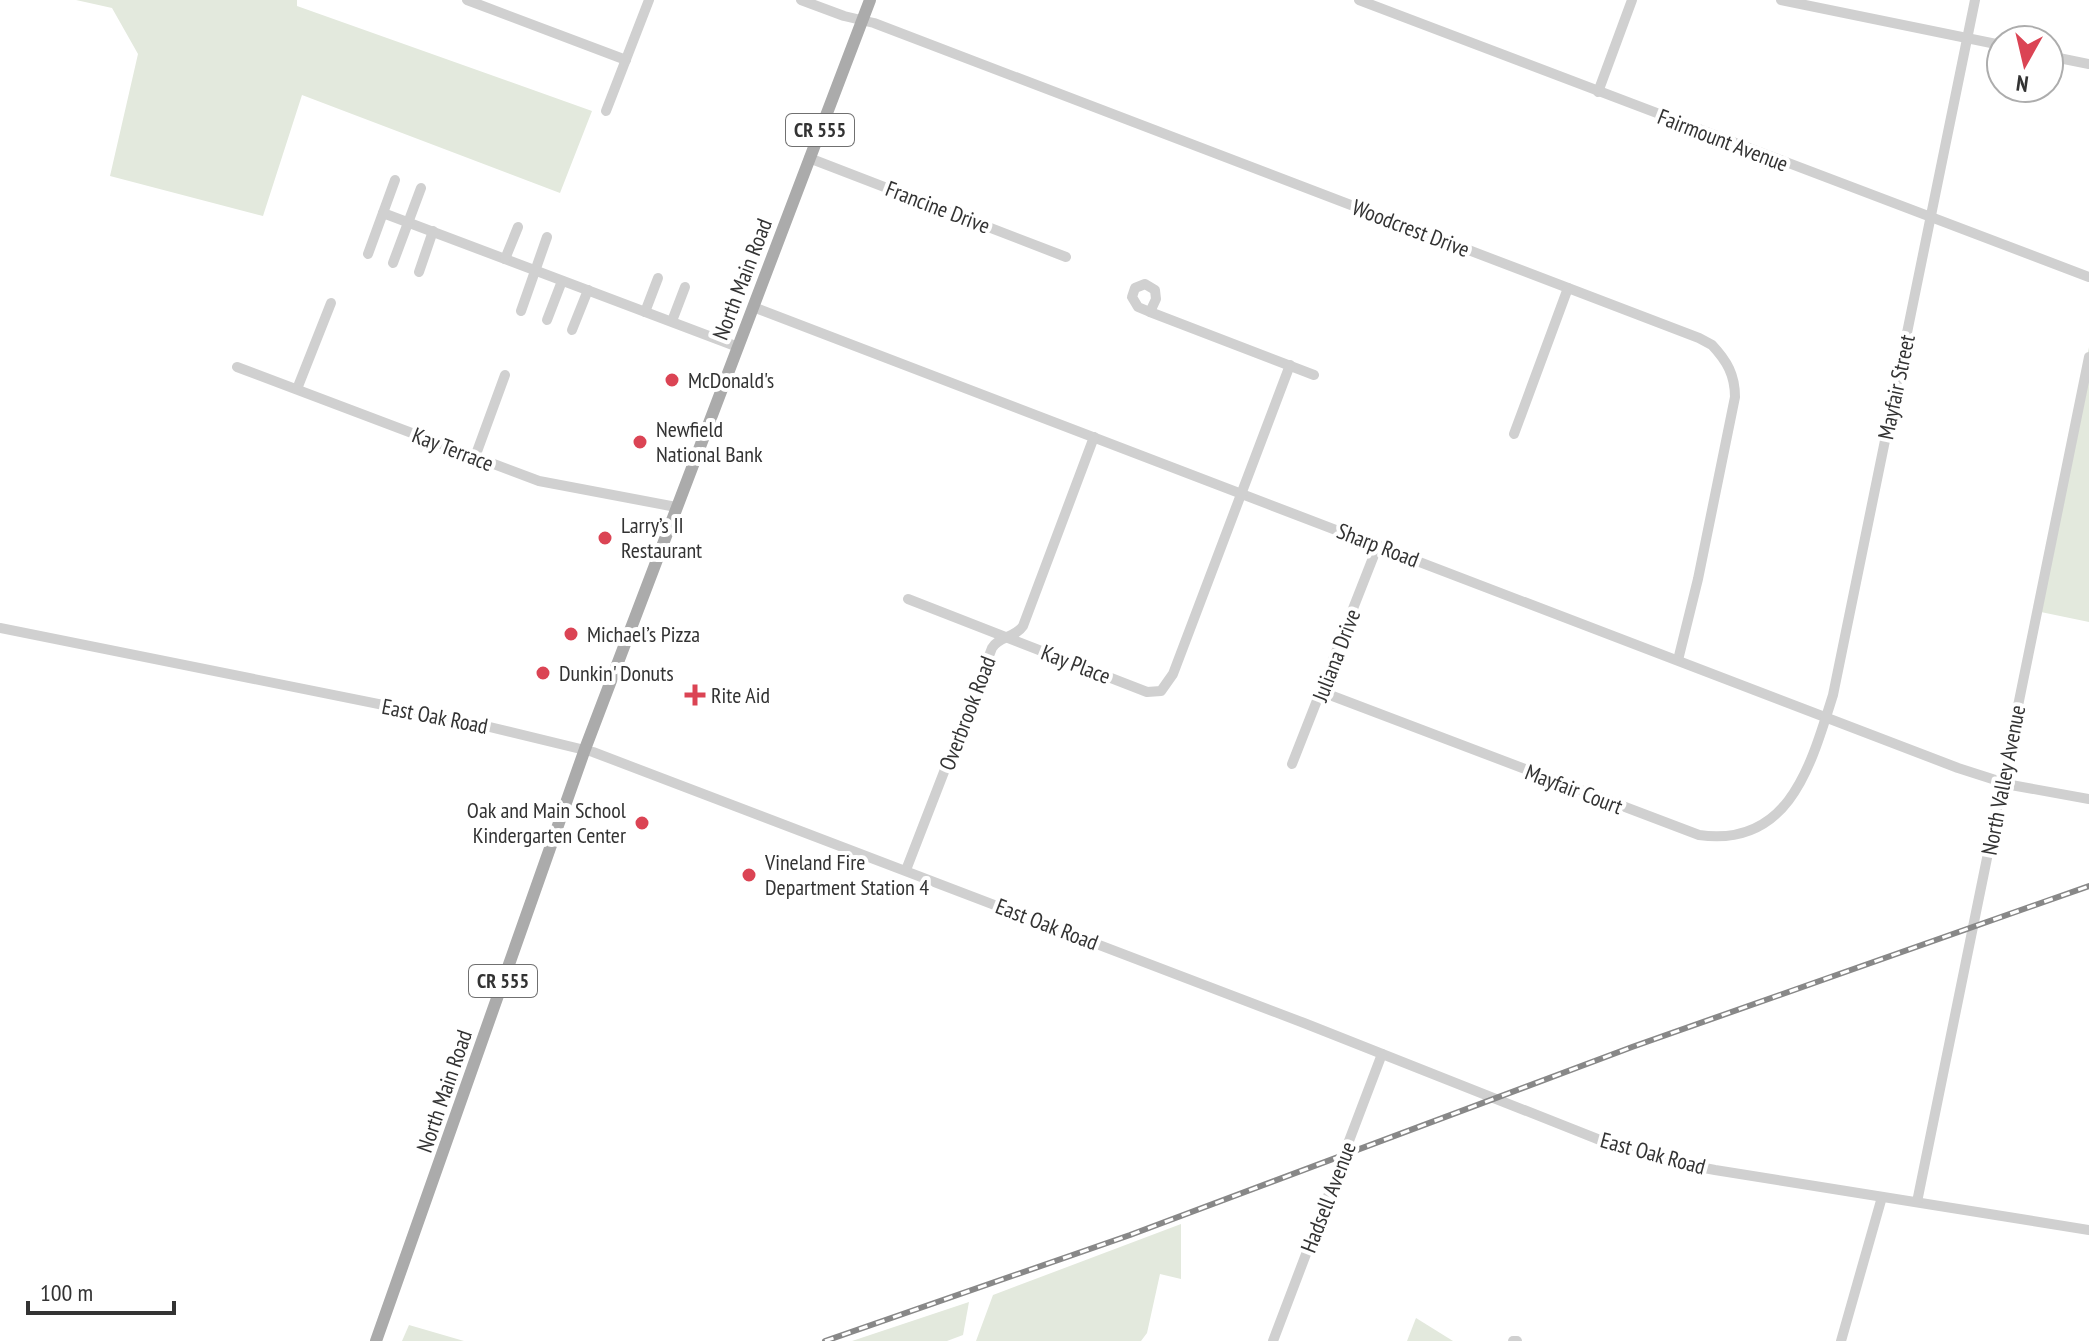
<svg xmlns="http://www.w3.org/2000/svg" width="2089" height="1341" viewBox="0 0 2089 1341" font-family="'PT Sans Narrow',sans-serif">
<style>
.green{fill:#e3e9dd}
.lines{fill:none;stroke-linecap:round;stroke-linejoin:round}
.minor{stroke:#d0d0d0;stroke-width:10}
.major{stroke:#ababab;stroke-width:12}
.rail-casing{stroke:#888;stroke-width:6}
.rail{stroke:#fff;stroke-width:3;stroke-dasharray:9;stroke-linecap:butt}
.poi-dot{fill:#db4454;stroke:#fff;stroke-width:3}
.labels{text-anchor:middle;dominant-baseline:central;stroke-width:8;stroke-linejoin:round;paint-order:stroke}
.shield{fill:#fff;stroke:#707070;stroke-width:2}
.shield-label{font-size:20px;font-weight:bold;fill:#333}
.street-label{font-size:22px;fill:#333;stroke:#fff}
.poi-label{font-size:22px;fill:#333;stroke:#fff;text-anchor:start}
</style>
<rect width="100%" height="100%" fill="#fff"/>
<g class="green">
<polygon points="76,0 297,0 297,6 592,111 560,193 302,95 263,216 110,176 138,54 112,8"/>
<polygon points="2089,347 2089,622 2036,611"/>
<polygon points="1181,1224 1181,1279 1160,1274 1147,1333 1141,1341 976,1341 993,1295"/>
<polygon points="969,1302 963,1335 947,1341 852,1341"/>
<polygon points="1416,1318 1453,1341 1407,1341"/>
<polygon points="409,1325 464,1341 402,1341"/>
</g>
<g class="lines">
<g class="minor">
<polyline points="467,0 626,60"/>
<path d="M801,0l43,16 30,7 825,315 13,7c15,16 23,30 23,52l-37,182 -20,81"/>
<polyline points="1359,0 2089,277"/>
<polyline points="1781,0 2001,45"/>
<polyline points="2049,56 2089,64"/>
<polyline points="1598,92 1632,0"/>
<polyline points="606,111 649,0"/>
<polyline points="809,158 1066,257"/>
<polyline points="383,213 738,347"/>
<polyline points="368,254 395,180"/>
<polyline points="505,259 518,227"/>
<polyline points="393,263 421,188"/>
<polyline points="419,272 433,231"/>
<polygon points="1145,284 1155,290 1156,299 1150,312 1138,307 1132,297 1135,288"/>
<polyline points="753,307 1958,768 2011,785 2089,799"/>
<polyline points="521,311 547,237"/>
<polyline points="645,312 658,278"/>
<polyline points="1150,312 1314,375"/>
<polyline points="547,320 562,281"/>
<polyline points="672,321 685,287"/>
<polyline points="572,330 588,290"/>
<polyline points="237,367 539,481 676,507"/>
<polyline points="297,389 331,303"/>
<polyline points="1514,434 1568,288"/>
<polyline points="475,457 505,375"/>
<polyline points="908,599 1147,692 1161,691 1173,674 1290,365"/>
<polyline points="0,628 473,723 593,752 1304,1023 1610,1144 1657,1159 1715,1170 2089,1230"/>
<path d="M1322,692l377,143c91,13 112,-71 134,-140l142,-695"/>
<polyline points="1292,764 1378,545"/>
<path d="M906,870l86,-222c7,-12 23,-10 31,-22l71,-189"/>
<polyline points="1917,1202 2089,357"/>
<polyline points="1273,1341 1382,1054"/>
<polyline points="1513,1341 1517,1341"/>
<polyline points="1841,1341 1882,1197"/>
</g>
<polyline class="major" points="376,1341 585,749 870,0"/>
<g class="rail-casing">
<polyline id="rail" points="825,1341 1130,1235 1632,1047 2089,886"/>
</g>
<use href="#rail" class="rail"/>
</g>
<g class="poi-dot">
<circle cx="672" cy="380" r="8"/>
<circle cx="640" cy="442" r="8"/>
<circle cx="605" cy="538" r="8"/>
<circle cx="571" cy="634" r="8"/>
<circle cx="543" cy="673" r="8"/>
<path d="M691 683h8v8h8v8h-8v8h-8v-8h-8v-8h8z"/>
<circle cx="642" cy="823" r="8"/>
<circle cx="749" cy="875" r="8"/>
</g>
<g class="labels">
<g class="shield">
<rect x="786" y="114" width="68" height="32" rx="6"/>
<rect x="469" y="965" width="68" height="32" rx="6"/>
</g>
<g class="shield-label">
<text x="820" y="130">CR 555</text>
<text x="503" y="981">CR 555</text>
</g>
<g class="street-label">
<text transform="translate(1723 140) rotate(21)">Fairmount Avenue</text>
<text transform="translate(938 207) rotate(21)">Francine Drive</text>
<text transform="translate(1411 228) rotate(21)">Woodcrest Drive</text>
<text transform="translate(742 279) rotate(-69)">North Main Road</text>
<text transform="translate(1896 387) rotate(-78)">Mayfair Street</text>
<text transform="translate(453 449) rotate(21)">Kay Terrace</text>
<text transform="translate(1378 545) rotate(21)">Sharp Road</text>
<text transform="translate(1336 655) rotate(-69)">Juliana Drive</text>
<text transform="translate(1076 664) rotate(21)">Kay Place</text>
<text transform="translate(967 713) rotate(-69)">Overbrook Road</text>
<text transform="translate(435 716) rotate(11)">East Oak Road</text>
<text transform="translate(2003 780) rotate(-79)">North Valley Avenue</text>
<text transform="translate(1574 789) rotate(21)">Mayfair Court</text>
<text transform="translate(1047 924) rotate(21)">East Oak Road</text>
<text transform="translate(444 1091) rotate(-71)">North Main Road</text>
<text transform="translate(1653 1153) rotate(15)">East Oak Road</text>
<text transform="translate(1328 1197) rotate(-69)">Hadsell Avenue</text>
</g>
<g class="poi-label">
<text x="688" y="380">McDonald's</text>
<text x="656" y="429">Newfield<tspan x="656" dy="25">National Bank</tspan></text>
<text x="621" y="525">Larry’s II<tspan x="621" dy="25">Restaurant</tspan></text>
<text x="587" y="634">Michael’s Pizza</text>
<text x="559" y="673">Dunkin' Donuts</text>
<text x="711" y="695">Rite Aid</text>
<text x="626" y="810" text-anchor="end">Oak and Main School<tspan x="626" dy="25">Kindergarten Center</tspan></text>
<text x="765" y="862">Vineland Fire<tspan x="765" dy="25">Department Station 4</tspan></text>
</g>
</g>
<g transform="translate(2025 64) rotate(188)"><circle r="38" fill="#ffffff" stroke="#adadad" stroke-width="2"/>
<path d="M0-6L14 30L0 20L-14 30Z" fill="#db4454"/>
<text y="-12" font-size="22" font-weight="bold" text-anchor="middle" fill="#333333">N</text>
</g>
<path d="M28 1301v12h146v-12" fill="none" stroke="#333333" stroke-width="4"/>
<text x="40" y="1301" font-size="24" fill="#333333" stroke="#ffffff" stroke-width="6" paint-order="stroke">100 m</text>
</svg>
